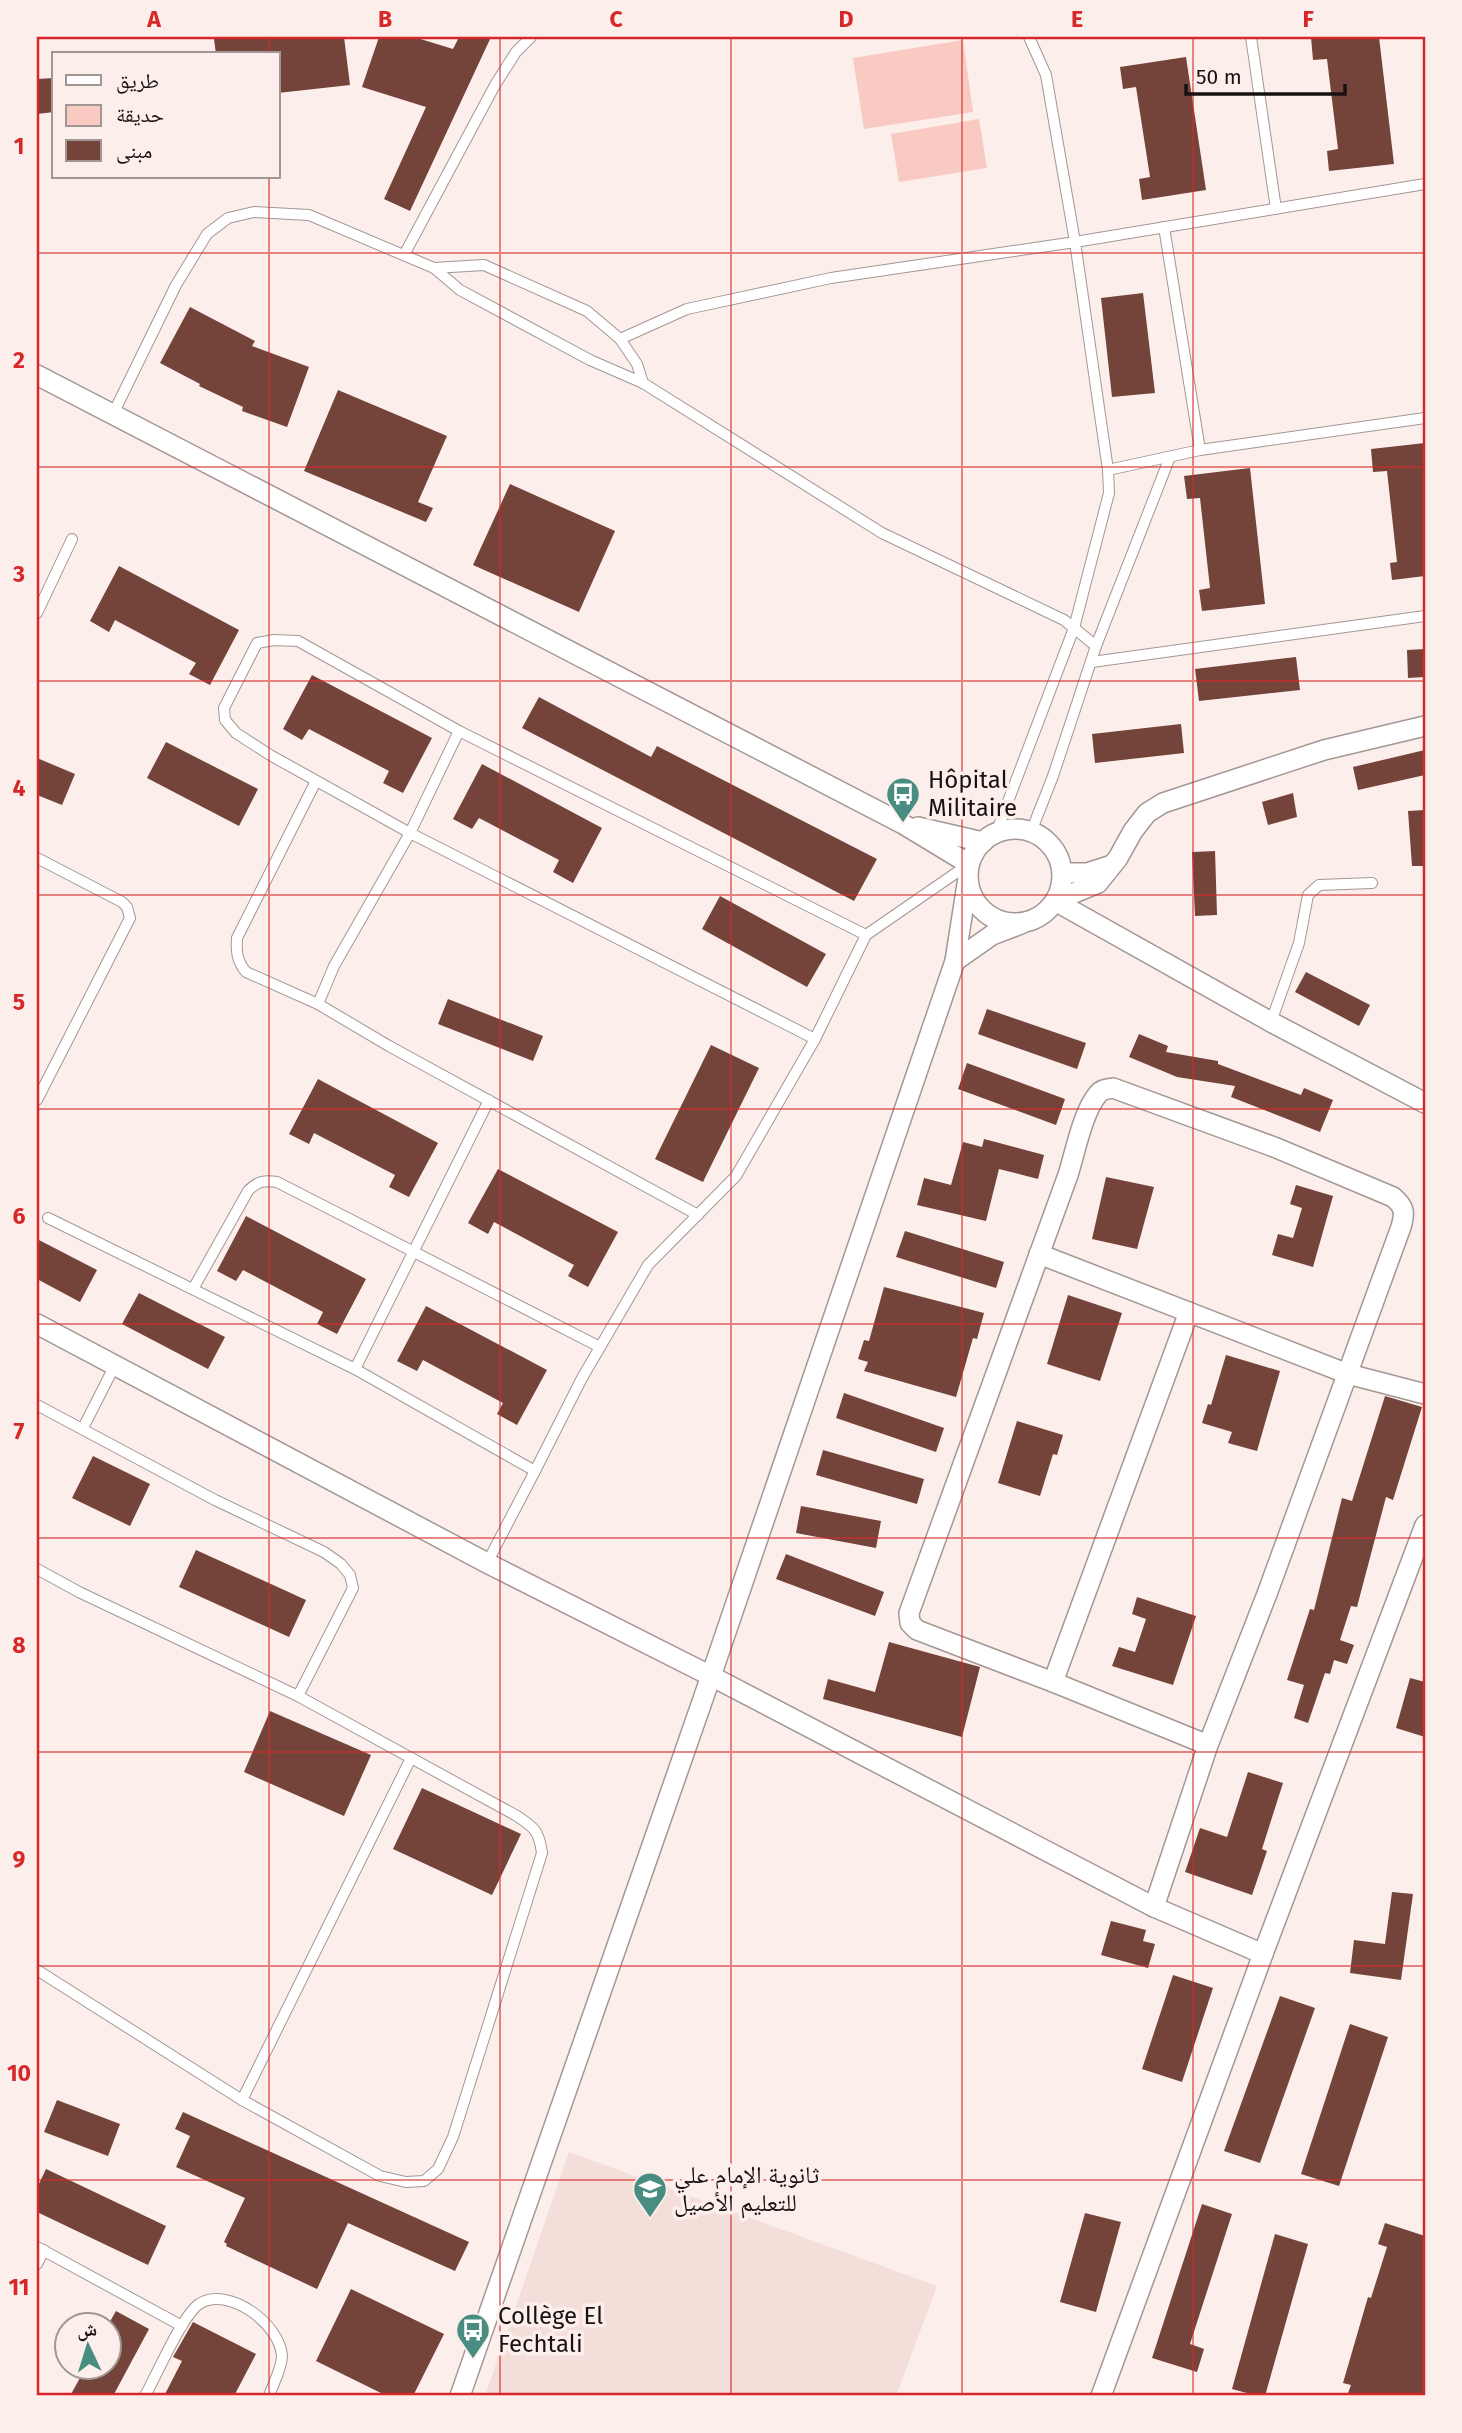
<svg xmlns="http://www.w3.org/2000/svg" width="1462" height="2433" viewBox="0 0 1462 2433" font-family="'Fira Sans','Noto Naskh Arabic',sans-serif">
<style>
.built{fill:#f4ded9}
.green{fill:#f8cac1}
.building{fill:#74433a}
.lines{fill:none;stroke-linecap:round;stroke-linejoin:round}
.service-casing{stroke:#a39794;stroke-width:12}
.minor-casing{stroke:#a39794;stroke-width:22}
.service{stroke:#fff;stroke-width:10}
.minor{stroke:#fff;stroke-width:19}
.grid{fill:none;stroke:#d62828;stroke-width:2;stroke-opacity:0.55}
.labels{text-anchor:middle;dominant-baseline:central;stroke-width:7;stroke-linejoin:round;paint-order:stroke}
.poi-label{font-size:24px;fill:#171211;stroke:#fceeeb;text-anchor:start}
.neatline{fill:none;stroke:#d62828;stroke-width:2.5}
.grid-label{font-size:23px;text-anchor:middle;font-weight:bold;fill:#d62828}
</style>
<rect width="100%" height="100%" fill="#fceeeb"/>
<polygon class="built" points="569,2152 937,2286 896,2396 485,2396"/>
<g class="green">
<polygon points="963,40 973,112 864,129 853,58"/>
<polygon points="979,119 987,168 899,182 891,134"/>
</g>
<g class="building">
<polygon points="234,37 344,37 350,85 278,93 278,54 216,54 214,39"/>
<polygon points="379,37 414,37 453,49 459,37 491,37 410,211 384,199 426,107 362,87"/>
<polygon points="1311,37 1379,37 1394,164 1329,171 1327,151 1338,149 1327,59 1313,60"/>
<polygon points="1186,57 1206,190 1142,200 1139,179 1150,177 1136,87 1123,89 1120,67"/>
<polygon points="54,78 54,112 37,114 37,79"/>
<polygon points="1143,293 1155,393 1112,397 1101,298"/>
<polygon points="190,307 255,341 252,346 309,367 287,427 242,411 243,407 199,386 200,384 160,363"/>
<polygon points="338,390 447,436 418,502 433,508 426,522 304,471"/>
<polygon points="1425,443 1425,576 1392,580 1390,563 1397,562 1387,471 1373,472 1371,449"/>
<polygon points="1250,468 1265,604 1202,611 1199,590 1210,588 1200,498 1187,499 1184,476"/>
<polygon points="510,484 615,531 579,612 473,565"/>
<polygon points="119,566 239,630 210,685 189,674 196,663 115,620 109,632 90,621"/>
<polygon points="1425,649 1425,677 1408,678 1407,650"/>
<polygon points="1296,657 1300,690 1199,701 1195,669"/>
<polygon points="312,675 432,738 403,793 383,783 389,771 309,729 302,740 283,729"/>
<polygon points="539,697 651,757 657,746 877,859 854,901 522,728"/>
<polygon points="1181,724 1184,753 1095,763 1092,734"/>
<polygon points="166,742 258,789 239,826 147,778"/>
<polygon points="1425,750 1425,775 1358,790 1353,767"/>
<polygon points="37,758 75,774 62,805 37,795"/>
<polygon points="482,764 602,828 573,883 553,872 559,860 479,818 472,829 453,819"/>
<polygon points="1293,793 1297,817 1268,825 1262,802"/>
<polygon points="1425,810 1425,866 1412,866 1408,811"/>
<polygon points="1215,851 1217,915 1195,916 1192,852"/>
<polygon points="720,896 826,954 807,987 702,929"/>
<polygon points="1306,972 1370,1005 1359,1026 1295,992"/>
<polygon points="448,999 543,1036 533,1061 438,1024"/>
<polygon points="987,1009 1086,1043 1077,1069 978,1034"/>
<polygon points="1139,1034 1168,1046 1166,1052 1218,1061 1218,1064 1301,1095 1304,1088 1333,1100 1320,1132 1231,1097 1235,1086 1177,1077 1129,1057"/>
<polygon points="711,1045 759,1068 703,1182 655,1159"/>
<polygon points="967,1063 1065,1099 1056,1125 958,1089"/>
<polygon points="318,1079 438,1143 409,1197 389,1187 395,1175 314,1133 309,1144 289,1134"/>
<polygon points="984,1139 1044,1155 1038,1179 999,1169 986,1221 917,1205 924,1178 951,1185 963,1142 982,1147"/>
<polygon points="498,1169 618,1232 588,1287 568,1276 574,1265 494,1222 488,1234 468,1223"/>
<polygon points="1106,1177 1154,1187 1137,1249 1092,1239"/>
<polygon points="1296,1185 1333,1196 1313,1267 1272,1255 1278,1234 1293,1238 1302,1208 1290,1204"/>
<polygon points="246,1216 366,1279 337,1334 317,1324 323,1312 243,1270 236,1281 217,1271"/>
<polygon points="905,1231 1004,1262 996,1288 896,1257"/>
<polygon points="37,1239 97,1270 80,1302 37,1279"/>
<polygon points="884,1287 984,1313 977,1339 973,1338 956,1397 864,1371 868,1362 858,1359 864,1340 869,1341"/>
<polygon points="139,1293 225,1337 208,1369 122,1324"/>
<polygon points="1068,1295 1122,1313 1100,1381 1047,1364"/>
<polygon points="426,1306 547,1370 517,1425 497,1414 503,1403 423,1360 417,1371 397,1361"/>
<polygon points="1226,1355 1280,1371 1257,1451 1228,1443 1232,1432 1202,1423 1208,1404 1211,1405"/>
<polygon points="844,1393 944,1428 936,1452 836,1418"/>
<polygon points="1385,1396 1422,1407 1393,1500 1386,1497 1357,1607 1351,1606 1340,1640 1354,1645 1347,1664 1334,1660 1330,1674 1325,1673 1308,1723 1294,1718 1304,1685 1287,1680 1310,1609 1314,1610 1342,1498 1352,1501"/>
<polygon points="1017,1421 1063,1435 1057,1455 1053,1454 1040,1496 998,1483"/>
<polygon points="823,1450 924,1479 917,1504 816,1475"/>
<polygon points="93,1456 150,1484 130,1526 72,1498"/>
<polygon points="801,1506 881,1521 876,1548 796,1533"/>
<polygon points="196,1550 306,1600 289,1637 179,1587"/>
<polygon points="786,1554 884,1592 875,1616 776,1579"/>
<polygon points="1137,1597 1196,1616 1173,1685 1112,1666 1119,1647 1135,1652 1146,1619 1132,1614"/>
<polygon points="889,1642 980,1667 962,1737 823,1699 828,1679 875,1692"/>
<polygon points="1410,1678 1425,1682 1425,1737 1396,1728"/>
<polygon points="270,1711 371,1755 344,1816 244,1772"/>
<polygon points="1248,1772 1283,1783 1262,1849 1267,1851 1252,1895 1185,1872 1200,1828 1227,1837"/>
<polygon points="422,1788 521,1834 492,1895 393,1849"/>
<polygon points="1392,1892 1413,1894 1401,1980 1350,1973 1354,1940 1385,1944"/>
<polygon points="1111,1921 1146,1930 1143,1941 1155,1944 1148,1968 1101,1955"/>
<polygon points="1173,1975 1213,1988 1182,2082 1142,2069"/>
<polygon points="1280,1996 1315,2008 1260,2163 1224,2151"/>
<polygon points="1350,2024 1388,2037 1339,2186 1301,2174"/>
<polygon points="57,2100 120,2124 108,2156 44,2132"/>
<polygon points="183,2112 469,2242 455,2271 348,2223 317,2289 226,2246 227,2244 224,2242 245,2198 176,2167 190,2136 175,2129"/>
<polygon points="46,2169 166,2226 148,2265 37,2212 37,2188"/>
<polygon points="1202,2204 1232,2214 1190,2344 1204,2349 1197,2372 1152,2358"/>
<polygon points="1085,2213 1121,2222 1096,2312 1060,2302"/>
<polygon points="1385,2223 1425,2236 1425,2396 1347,2396 1351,2385 1343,2383 1368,2297 1371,2298 1387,2247 1378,2244"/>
<polygon points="1275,2234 1308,2244 1265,2396 1258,2396 1232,2389"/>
<polygon points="351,2289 444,2334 413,2396 387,2396 316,2361"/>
<polygon points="116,2311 149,2329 113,2396 70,2396 86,2367 108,2367 108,2325"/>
<polygon points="193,2322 256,2354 234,2396 164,2396 182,2361 173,2357"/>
</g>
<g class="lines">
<g class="service-casing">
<g id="service">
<polyline points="1251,37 1276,209"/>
<polyline points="1164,227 1200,450"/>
<polyline points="404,255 495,85 516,52 531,37"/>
<polyline points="434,268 484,265 587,311 620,339 637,364 643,383"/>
<polyline points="620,339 687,309 831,278 1075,242 1046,75 1029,37"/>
<polyline points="113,414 176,285 207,234 228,218 254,212 309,215 434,268 460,290 590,360 643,383 882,533 1064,620 1096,646"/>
<polyline points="1108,470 1200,450 1425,418"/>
<polyline points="37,613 72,539"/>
<polyline points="1092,662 1425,616"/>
<polyline points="459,731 298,641 274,640 257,643 224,708 225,720 236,733 270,755 410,833 815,1039"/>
<path d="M316,781l-79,157c-1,14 0,23 9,34l72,32"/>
<polyline points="1031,832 1053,776 1096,646 1170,457"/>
<polyline points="996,833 1074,628 1109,493 1108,470 1075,242 1425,184"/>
<polyline points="37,858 122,902 127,907 130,918 37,1100"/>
<polyline points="1271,1022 1299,943 1308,895 1319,885 1372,883"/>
<polyline points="489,1100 355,1369 535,1471 582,1378 648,1265 736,1176 815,1039 866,935 969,864"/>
<polyline points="698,1215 389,1046 318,1004 334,966 410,833 459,731 866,935"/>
<polyline points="48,1218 355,1369"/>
<path d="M193,1289l55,-98c9,-10 17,-11 29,-9l323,165"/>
<polyline points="37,1405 215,1500 324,1552 341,1564 350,1575 353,1588 298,1696 79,1592 37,1569"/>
<polyline points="83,1428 115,1365"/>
<polyline points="487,1563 535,1471"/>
<path d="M37,1970l205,130 138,76 26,6 18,-1 14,-12 15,-32 89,-284c-3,-22 -7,-25 -25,-37l-219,-120"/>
<polyline points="242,2100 411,1758"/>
<polyline points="37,2247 182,2326"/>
<polyline points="37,2264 44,2250"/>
<path d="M145,2396c11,-20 37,-80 54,-92 29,-19 81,20 83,52 0,12 -9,28 -13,40"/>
</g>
</g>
<g class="minor-casing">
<g id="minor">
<polyline points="37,375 903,824 969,864"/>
<polyline points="918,827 983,842"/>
<circle cx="1015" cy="876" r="47"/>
<polyline points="1062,869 1065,873 1087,873 1112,865"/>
<polyline points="1055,901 1098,883 1118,858 1133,831 1147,813 1163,803 1324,750 1425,726"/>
<polyline points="1055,901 1271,1022 1425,1103"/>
<polyline points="955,961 992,935 1021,924"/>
<polyline points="1039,1254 1348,1374 1425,1394"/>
<polyline points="37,1324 487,1563 711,1676 1154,1907 1263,1954"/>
<polyline points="1053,1682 1189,1312"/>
<path d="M1154,1907l54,-162 59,-151 134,-367c4,-14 4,-20 -8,-30l-119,-50 -161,-59c-6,1 -11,1 -15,6 -15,17 -23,59 -30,81l-159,438 1,10 7,7 136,52 155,63"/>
<polyline points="460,2396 711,1676 955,961 968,878"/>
<polyline points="1101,2396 1263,1954 1425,1525"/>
</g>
</g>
<use href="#service" class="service"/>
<use href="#minor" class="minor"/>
</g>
<path class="grid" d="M269,37v17M500,37v2359M731,37v2359M962,37v2359M1193,37v2359M269,177v2219M37,253h1388M37,467h1388M37,681h1388M37,895h1388M37,1109h1388M37,1324h1388M37,1538h1388M37,1752h1388M37,1966h1388M37,2180h1388"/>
<defs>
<g id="bus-pin" transform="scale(1.75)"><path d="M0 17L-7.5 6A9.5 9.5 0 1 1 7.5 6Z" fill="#498d81" stroke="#fceeeb"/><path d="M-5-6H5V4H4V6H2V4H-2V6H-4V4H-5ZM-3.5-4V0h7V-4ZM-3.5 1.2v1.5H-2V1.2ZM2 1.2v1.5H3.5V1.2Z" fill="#fff"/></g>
<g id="school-pin" transform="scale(1.75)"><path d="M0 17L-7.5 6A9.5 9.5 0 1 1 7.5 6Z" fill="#498d81" stroke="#fceeeb"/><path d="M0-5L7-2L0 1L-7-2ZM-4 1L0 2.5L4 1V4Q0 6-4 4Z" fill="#fff"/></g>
</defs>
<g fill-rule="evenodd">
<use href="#bus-pin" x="903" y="794"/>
<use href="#school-pin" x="650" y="2189"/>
<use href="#bus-pin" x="473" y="2330"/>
</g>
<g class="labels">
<g class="poi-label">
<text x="928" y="780">Hôpital<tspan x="928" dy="28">Militaire</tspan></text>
<text x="674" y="2175">ثانوية الإمام علي<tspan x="674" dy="28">للتعليم الأصيل</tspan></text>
<text x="498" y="2316">Collège El<tspan x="498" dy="28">Fechtali</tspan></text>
</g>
</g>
<rect width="1462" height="2433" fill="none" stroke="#fceeeb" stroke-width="77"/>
<rect x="52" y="52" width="228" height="126" fill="#fceeeb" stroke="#a09694" stroke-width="2"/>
<rect x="66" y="75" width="35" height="10" fill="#ffffff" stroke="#a09694" stroke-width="2"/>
<text x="116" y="88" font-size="21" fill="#171211">طريق</text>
<rect x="66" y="105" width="35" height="21" fill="#f8cac1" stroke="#a09694" stroke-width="2"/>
<text x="116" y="122" font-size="21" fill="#171211">حديقة</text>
<rect x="66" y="140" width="35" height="21" fill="#74433a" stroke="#a09694" stroke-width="2"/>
<text x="116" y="158" font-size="21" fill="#171211">مبنى</text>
<g transform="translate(88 2346) rotate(356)"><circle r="33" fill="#fceeeb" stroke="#a09694" stroke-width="2"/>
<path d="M0-5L12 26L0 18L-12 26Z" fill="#498d81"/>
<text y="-10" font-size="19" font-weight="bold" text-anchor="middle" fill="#171211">ش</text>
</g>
<path d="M1186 84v10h159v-10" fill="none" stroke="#171211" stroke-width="3.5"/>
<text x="1196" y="84" font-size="21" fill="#171211" stroke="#fceeeb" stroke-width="5" paint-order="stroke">50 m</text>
<rect x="38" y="38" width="1386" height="2356" class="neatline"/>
<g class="grid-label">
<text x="154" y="27">A</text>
<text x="385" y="27">B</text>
<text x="616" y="27">C</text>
<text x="846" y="27">D</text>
<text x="1077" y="27">E</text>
<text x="1308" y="27">F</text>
<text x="19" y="154">1</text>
<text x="19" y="368">2</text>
<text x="19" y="582">3</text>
<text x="19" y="796">4</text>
<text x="19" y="1010">5</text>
<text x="19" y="1224">6</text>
<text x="19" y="1439">7</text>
<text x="19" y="1653">8</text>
<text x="19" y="1867">9</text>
<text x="19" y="2081">10</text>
<text x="19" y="2295">11</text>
</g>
</svg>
